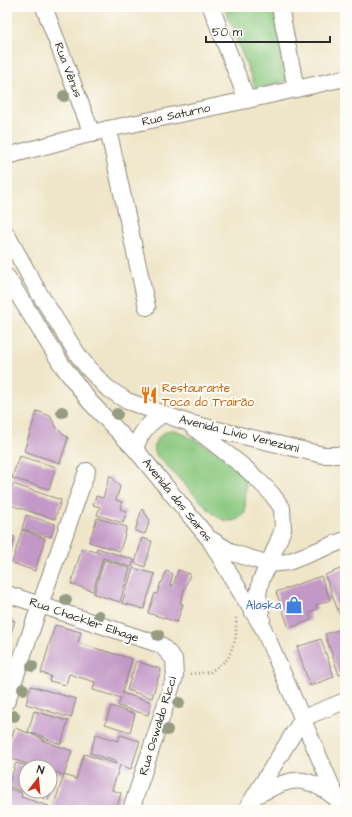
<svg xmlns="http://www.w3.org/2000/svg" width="352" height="817" viewBox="0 0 352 817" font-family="'Architects Daughter',sans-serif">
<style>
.green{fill:#88c67c;stroke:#5a7854}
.building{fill:#c298c6}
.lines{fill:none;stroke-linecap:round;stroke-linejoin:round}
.street-casing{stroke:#8d887a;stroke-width:18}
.path{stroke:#8d887a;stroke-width:2.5;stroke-dasharray:1 3;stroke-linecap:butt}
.street{stroke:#fff;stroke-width:16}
.tree{fill:#959c81}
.labels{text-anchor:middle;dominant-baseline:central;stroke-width:4;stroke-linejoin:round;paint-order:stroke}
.street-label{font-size:12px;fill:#2b2b2b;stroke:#fdfcf7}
.food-label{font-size:12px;fill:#c56008;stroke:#fdfcf7;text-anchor:start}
.shop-label{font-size:12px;fill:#366cbe;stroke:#fdfcf7;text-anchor:end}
</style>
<rect width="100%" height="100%" fill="#fdfcf7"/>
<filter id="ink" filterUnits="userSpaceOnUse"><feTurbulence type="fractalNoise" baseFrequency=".025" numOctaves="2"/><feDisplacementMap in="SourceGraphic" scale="8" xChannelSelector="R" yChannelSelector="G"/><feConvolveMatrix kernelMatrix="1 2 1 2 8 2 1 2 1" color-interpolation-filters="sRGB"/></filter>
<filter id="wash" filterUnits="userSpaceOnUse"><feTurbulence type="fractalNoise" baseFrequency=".012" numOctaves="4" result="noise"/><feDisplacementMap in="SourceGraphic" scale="16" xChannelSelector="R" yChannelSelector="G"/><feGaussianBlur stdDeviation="0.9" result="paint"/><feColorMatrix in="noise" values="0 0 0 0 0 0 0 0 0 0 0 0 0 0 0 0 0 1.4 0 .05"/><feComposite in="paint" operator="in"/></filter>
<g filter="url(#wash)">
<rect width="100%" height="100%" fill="#efe5c8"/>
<g class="green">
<polygon points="224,7 275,7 290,80 256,89"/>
<path d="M170,430h6l48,25 20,21 2,7 -1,31c-14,12 -22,7 -34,-2l-55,-57c-5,-12 3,-21 14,-25z"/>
</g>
<g id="blocks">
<g class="building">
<polygon points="37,411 50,416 57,428 68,438 60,463 24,451"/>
<polygon points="19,456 56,467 49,489 12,478"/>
<polygon points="110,475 120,487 116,500 122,502 120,509 127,511 123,523 97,515 100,507 93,505 96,496 103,498"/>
<polygon points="13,484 61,500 55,519 7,504 7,501"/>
<polygon points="142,509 150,520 145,534 135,531"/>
<polygon points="26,515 55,524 51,537 22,529"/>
<polygon points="97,518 127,527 120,551 89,542"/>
<polygon points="22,530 45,538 35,571 12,563"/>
<polygon points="7,534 15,537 7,563"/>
<polygon points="142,538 152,541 145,567 135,563"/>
<polygon points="82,548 100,553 96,551 97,548 134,560 132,567 103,558 93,591 71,584"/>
<polygon points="104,560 130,568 120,602 94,594"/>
<polygon points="345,567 345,614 340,616 325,575"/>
<polygon points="133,568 155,574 144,609 122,603"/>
<polygon points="178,570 190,574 180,603 183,604 177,622 148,613 155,593 157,594 161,582 162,583 166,571 173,574 170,585 173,586"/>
<polygon points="321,576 330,600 316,605 317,609 309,613 311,620 289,628 276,592"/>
<polygon points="7,619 15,621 7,645"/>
<polygon points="55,625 81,632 78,643 132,659 122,693 151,702 148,715 118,706 121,698 93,690 95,682 69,674 66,685 49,681 51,676 41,673"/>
<polygon points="345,628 345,673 339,675 325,634"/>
<polygon points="321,639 334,677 310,686 297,647"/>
<polygon points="136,661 161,669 152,698 127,690"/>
<polygon points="31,686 76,699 71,718 26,704"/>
<polygon points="111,706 135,714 130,732 105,724"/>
<polygon points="34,711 68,721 61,744 44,738 45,737 28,732"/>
<polygon points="15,728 42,738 42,740 72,751 64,775 50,770 50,767 41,767 39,766 38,767 34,767 7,757 7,750"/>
<polygon points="96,734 118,741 120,735 140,741 131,769 120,765 112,790 121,793 116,810 52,810 64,775 76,779 84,754 116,764 117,762 90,753"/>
<polygon points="16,763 26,766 26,791 50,791 50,775 56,777 48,800 8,786"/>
<polygon points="7,788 22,793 21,797 49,806 48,810 7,810"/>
</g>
</g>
</g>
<g filter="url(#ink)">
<use href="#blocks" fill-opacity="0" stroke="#8d887a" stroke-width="1"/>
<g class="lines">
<g class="street-casing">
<g id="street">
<polyline points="44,7 92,134"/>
<polyline points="211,7 247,100"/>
<polyline points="280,7 296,89"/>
<polyline points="108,129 147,307"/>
<polyline points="7,156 108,129 247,100 345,78"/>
<polyline points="7,235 39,293 78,355 88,368 106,387 127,401 189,423 323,455 345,455"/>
<polyline points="7,277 62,365 90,402 135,449 210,540 235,583 263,628 342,810"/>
<polyline points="193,427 244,467 259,481 271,493 282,508 283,529 276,547 261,580 258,594 262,620"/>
<path d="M135,449c5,-17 14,-26 28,-35"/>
<polyline points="212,540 233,553 269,564 288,562 345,540"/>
<polyline points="7,594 161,645 174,659 175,676 131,810"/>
<polyline points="7,701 40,605 87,471"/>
<path d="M255,796c36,-18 48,-24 82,3"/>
<polyline points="246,810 303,718 345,701"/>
</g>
</g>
<polyline class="path" points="190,674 210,672 228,659 236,637 236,616"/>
<use href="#street" class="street"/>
</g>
<g class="tree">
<circle cx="64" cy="96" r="6"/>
<circle cx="62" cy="412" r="6"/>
<circle cx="117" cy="414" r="6"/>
<circle cx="66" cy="600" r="6"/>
<circle cx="99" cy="616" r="6"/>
<circle cx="158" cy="635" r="6"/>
<circle cx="32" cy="666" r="6"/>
<circle cx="23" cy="689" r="6"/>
<circle cx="179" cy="703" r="6"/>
<circle cx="14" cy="716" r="6"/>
<circle cx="167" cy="730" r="6"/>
</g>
</g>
<defs>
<g id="restaurant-bare" transform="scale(1.38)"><path d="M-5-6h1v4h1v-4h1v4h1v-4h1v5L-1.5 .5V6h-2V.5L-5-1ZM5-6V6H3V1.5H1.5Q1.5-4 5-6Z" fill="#e8710a" stroke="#fdfcf7" stroke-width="2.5" paint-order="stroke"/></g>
<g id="shop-bare" transform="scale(1.38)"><path d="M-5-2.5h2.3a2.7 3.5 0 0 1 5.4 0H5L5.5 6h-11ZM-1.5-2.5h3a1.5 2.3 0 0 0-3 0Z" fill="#3f7fe0" stroke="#fdfcf7" stroke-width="2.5" paint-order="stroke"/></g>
</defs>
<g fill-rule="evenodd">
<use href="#restaurant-bare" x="149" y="395"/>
<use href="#shop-bare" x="294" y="605"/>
</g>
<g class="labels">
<g class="street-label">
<text transform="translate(68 70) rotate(69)">Rua Vênus</text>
<text transform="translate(176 115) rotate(-12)">Rua Saturno</text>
<text transform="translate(239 434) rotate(14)">Avenida Lívio Veneziani</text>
<text transform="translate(177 500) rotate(51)">Avenida das Sairas</text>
<text transform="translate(84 620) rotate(19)">Rua Chackler Elhage</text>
<text transform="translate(158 726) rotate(-73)">Rua Oswaldo Ricci</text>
</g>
<g class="food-label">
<text x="162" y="388">Restaurante<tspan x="162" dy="14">Toca do Trairão</tspan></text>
</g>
<g class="shop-label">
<text x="281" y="605">Alaska</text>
</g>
</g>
<rect width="352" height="817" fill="none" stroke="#fdfcf7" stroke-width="24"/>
<g transform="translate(38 779) rotate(16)"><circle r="19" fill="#fdfcf7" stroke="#a9a8a5"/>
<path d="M0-3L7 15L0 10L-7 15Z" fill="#c8321e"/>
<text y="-6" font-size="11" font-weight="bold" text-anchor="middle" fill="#2b2b2b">N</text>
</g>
<path d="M206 36v6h124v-6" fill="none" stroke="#2b2b2b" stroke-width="2"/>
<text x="212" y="36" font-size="12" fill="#2b2b2b" stroke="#fdfcf7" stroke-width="3" paint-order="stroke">50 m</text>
</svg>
